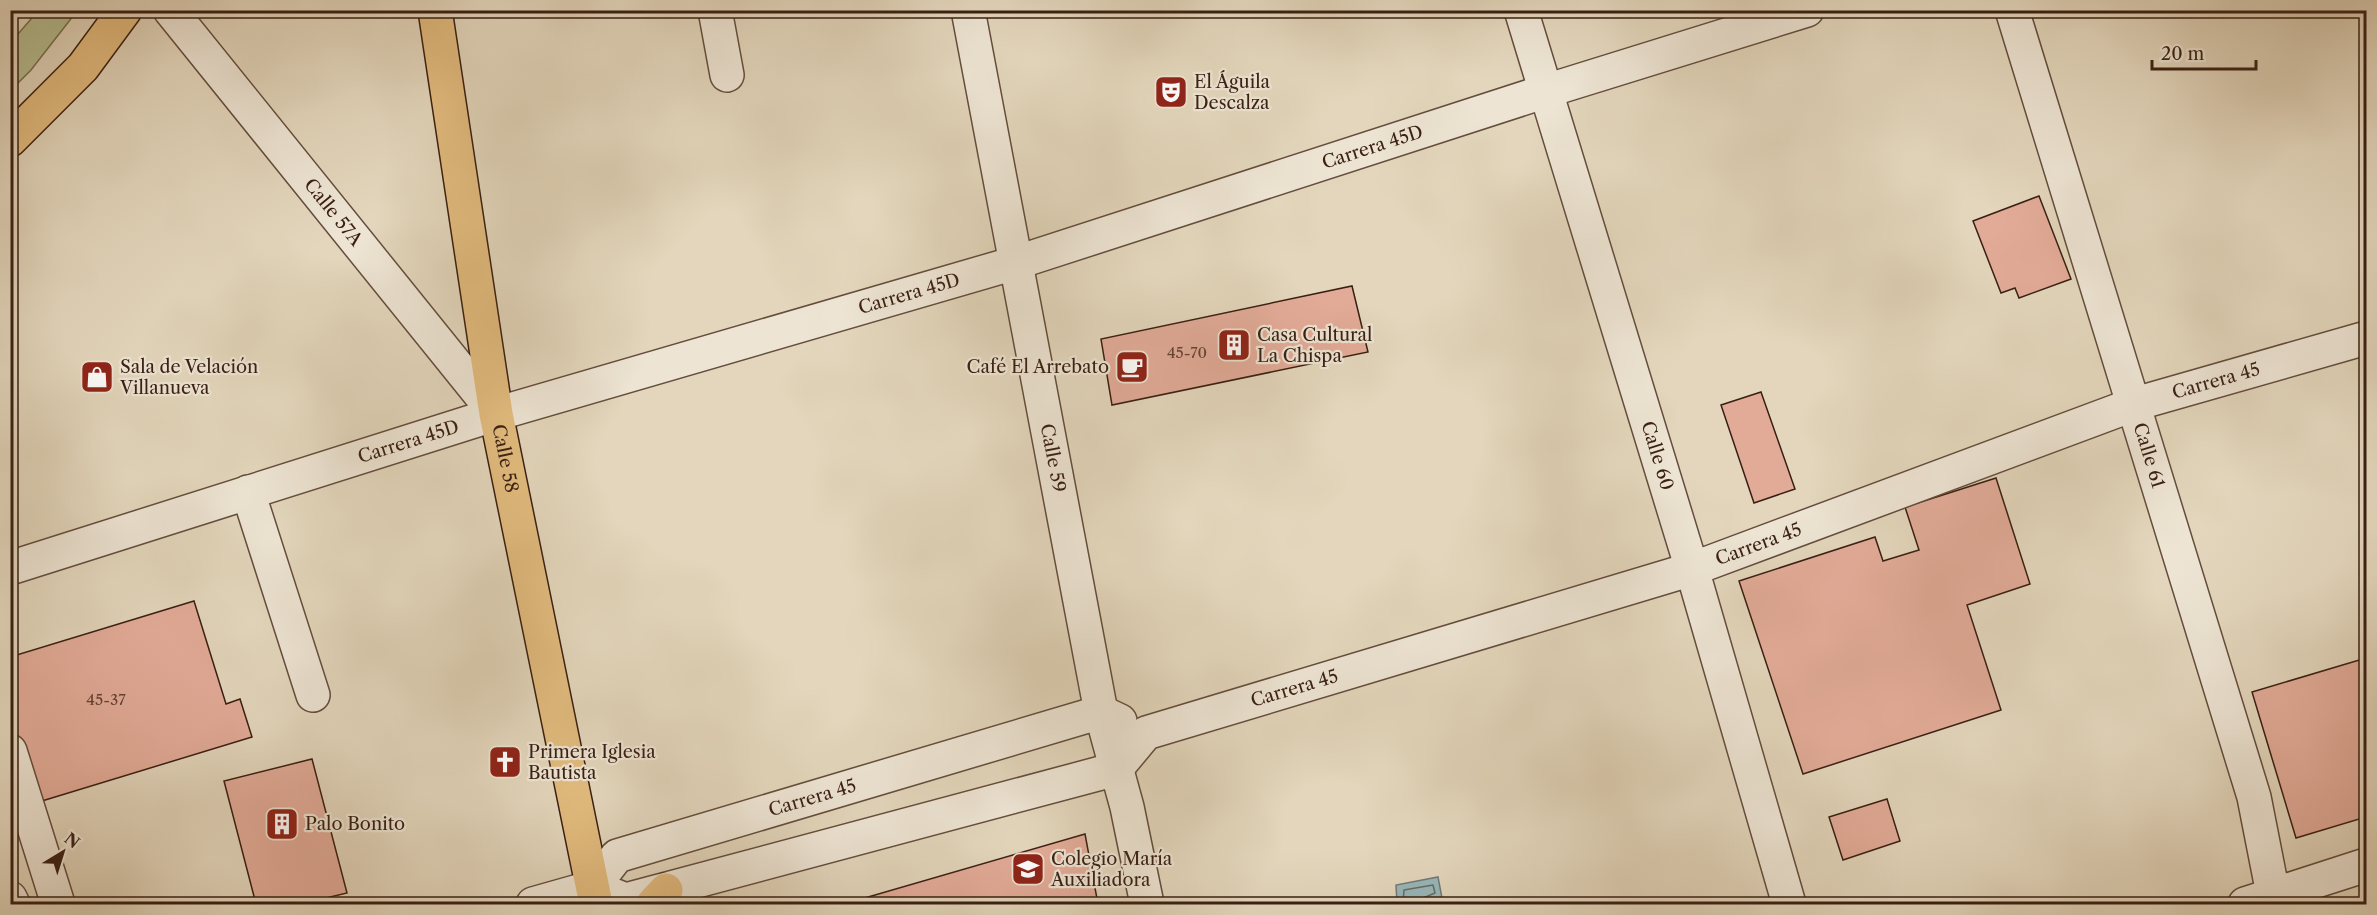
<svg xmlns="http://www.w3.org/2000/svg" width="2377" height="915" viewBox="0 0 2377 915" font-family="'Libre Caslon Text',serif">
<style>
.green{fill:#b6bd8f;stroke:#786e51;stroke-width:1.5}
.water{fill:#98b7ba;stroke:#727a77;stroke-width:1.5}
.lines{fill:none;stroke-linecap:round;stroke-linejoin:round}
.shore{stroke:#686b66;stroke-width:1.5}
.building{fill:#e2ab98;stroke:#391f13;stroke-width:1.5}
.minor-casing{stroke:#644d3d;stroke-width:36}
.major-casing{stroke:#391f13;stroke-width:36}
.minor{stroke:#ede4d3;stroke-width:33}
.major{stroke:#e2bb7e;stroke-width:33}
.labels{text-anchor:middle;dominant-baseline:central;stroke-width:4.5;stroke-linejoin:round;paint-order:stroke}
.number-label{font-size:15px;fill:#634234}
.poi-label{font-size:18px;fill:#391f13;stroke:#ede4d3;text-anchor:start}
.street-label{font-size:18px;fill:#391f13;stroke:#ede4d3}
</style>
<rect width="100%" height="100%" fill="#e3d6bc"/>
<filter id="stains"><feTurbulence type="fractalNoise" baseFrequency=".00333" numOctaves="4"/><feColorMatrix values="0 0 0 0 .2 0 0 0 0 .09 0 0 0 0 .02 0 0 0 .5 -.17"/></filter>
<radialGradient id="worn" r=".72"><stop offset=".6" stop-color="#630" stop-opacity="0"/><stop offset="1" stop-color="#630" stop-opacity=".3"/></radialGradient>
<polygon class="green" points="38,11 77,11 31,70 11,90 11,42"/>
<polygon class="water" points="1438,877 1442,898 1415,904 1397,904 1396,885"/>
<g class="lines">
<polyline class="shore" points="1403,904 1404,890 1433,885 1435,893 1423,898 1421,904"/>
</g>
<g class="building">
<polygon points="2039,196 2071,279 2019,298 2015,288 2001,293 1973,221"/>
<polygon points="1352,286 1368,352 1112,405 1101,339"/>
<polygon points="1761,392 1795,489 1754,503 1721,405"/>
<polygon points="1996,478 2030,584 1967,605 2001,710 1803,774 1739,581 1875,537 1883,561 1919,550 1905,507"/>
<polygon points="194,601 226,704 240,699 252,737 32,804 10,732 10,657"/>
<polygon points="2366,658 2366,817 2296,838 2252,692"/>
<polygon points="312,759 347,893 301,904 256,904 224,781"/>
<polygon points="1887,799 1900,841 1843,860 1829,817"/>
<polygon points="1085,834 1098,904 844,904"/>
</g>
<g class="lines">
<g class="minor-casing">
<g id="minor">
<path id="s1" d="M170,10l326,404"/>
<polyline points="715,10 727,75"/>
<path id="s2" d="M968,10l133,702 26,95 20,97"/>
<path id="s3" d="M1521,10l171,559 97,335"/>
<path id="s4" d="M2012,10l242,787 21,107"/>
<polyline points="248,492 313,695"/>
<path id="s5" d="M10,568l486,-154 519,-151 531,-172 261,-81"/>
<polyline points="10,751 58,904"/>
<path id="s6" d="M593,887l24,-31 484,-144 19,9"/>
<polyline points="10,898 13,904"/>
<path id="s7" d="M533,904l60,-17 33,13 490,-131 30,-36 546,-164 443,-165 231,-66"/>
<polyline points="2245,904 2366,865"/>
</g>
</g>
<g class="major-casing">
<g id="major">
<path id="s8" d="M435,10l61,404 100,490"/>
<polyline points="10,140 83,67 125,10"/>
<polyline points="653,904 666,890"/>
</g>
</g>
<use href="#minor" class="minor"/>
<use href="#major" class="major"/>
</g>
<defs>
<g id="theatre-square" transform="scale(1.725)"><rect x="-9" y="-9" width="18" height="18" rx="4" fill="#8f2418" stroke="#ede4d3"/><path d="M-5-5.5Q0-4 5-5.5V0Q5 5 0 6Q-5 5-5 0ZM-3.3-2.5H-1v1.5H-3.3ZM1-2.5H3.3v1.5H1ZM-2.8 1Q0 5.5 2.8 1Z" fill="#fff"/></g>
<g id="building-square" transform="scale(1.725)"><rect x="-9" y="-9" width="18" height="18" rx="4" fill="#8f2418" stroke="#ede4d3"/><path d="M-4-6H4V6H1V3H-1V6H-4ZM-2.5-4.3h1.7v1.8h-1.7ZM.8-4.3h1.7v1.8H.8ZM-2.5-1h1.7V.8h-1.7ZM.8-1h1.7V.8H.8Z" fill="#fff"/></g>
<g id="cafe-square" transform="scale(1.725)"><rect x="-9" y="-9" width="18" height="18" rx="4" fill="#8f2418" stroke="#ede4d3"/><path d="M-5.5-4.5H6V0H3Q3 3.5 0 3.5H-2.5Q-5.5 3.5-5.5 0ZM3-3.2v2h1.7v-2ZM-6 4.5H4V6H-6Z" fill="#fff"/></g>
<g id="shop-square" transform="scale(1.725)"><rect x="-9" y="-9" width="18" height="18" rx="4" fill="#8f2418" stroke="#ede4d3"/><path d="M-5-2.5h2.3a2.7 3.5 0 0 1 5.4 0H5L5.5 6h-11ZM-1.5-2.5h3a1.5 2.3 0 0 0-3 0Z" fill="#fff"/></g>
<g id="church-square" transform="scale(1.725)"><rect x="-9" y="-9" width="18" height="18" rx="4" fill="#8f2418" stroke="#ede4d3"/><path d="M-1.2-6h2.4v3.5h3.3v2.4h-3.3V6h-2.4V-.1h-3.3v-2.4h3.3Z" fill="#fff"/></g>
<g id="university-square" transform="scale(1.725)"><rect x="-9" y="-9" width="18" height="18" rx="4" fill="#8f2418" stroke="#ede4d3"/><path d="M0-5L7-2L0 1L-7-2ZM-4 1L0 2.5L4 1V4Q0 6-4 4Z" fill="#fff"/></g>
</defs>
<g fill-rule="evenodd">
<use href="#theatre-square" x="1171" y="92"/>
<use href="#building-square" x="1234" y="345"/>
<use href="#cafe-square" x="1132" y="367"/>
<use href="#shop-square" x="97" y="377"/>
<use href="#church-square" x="505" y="762"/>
<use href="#building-square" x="282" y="824"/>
<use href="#university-square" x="1028" y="869"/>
</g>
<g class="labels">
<g class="number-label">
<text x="1187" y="352">45-70</text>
<text x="106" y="699">45-37</text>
</g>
<g class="poi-label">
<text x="1194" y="82">El Águila<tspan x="1194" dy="21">Descalza</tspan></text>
<text x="1257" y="335">Casa Cultural<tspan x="1257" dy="21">La Chispa</tspan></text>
<text x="120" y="367">Sala de Velación<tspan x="120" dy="21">Villanueva</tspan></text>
<text x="1109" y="367" text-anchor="end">Café El Arrebato</text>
<text x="528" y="752">Primera Iglesia<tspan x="528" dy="21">Bautista</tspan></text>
<text x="305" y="824">Palo Bonito</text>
<text x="1051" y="859">Colegio María<tspan x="1051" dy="21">Auxiliadora</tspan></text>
</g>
<g class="street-label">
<text stroke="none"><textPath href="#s5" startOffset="1426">Carrera 45D</textPath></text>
<text stroke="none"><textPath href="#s1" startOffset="260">Calle 57A</textPath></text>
<text stroke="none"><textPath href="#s5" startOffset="940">Carrera 45D</textPath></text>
<text stroke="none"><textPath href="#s7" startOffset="1779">Carrera 45</textPath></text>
<text stroke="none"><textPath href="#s5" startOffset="418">Carrera 45D</textPath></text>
<text stroke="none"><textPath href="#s4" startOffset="466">Calle 61</textPath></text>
<text stroke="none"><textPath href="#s3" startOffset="466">Calle 60</textPath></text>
<text stroke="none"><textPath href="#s8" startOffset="454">Calle 58</textPath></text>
<text stroke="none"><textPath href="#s2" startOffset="456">Calle 59</textPath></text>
<text stroke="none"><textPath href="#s7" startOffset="1293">Carrera 45</textPath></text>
<text stroke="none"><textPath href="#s7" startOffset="807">Carrera 45</textPath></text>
<text stroke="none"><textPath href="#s6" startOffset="243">Carrera 45</textPath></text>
</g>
</g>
<rect width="2377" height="915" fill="none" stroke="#e3d6bc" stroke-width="36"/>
<rect x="12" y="12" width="2353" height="891" fill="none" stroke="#391f13" stroke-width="3"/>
<rect x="18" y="18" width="2341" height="879" fill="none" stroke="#391f13" stroke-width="1.5"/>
<g transform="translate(63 852) rotate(38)" stroke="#ede4d3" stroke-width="4.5" paint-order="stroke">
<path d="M0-4.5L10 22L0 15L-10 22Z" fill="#391f13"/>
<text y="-9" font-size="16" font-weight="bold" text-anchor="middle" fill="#391f13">N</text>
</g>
<path d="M2152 60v9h104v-9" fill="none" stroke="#391f13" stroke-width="3"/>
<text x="2161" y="60" font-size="18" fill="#391f13" stroke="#ede4d3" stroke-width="4.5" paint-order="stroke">20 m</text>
<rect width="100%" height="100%" filter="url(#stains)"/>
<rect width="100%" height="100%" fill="url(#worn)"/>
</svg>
